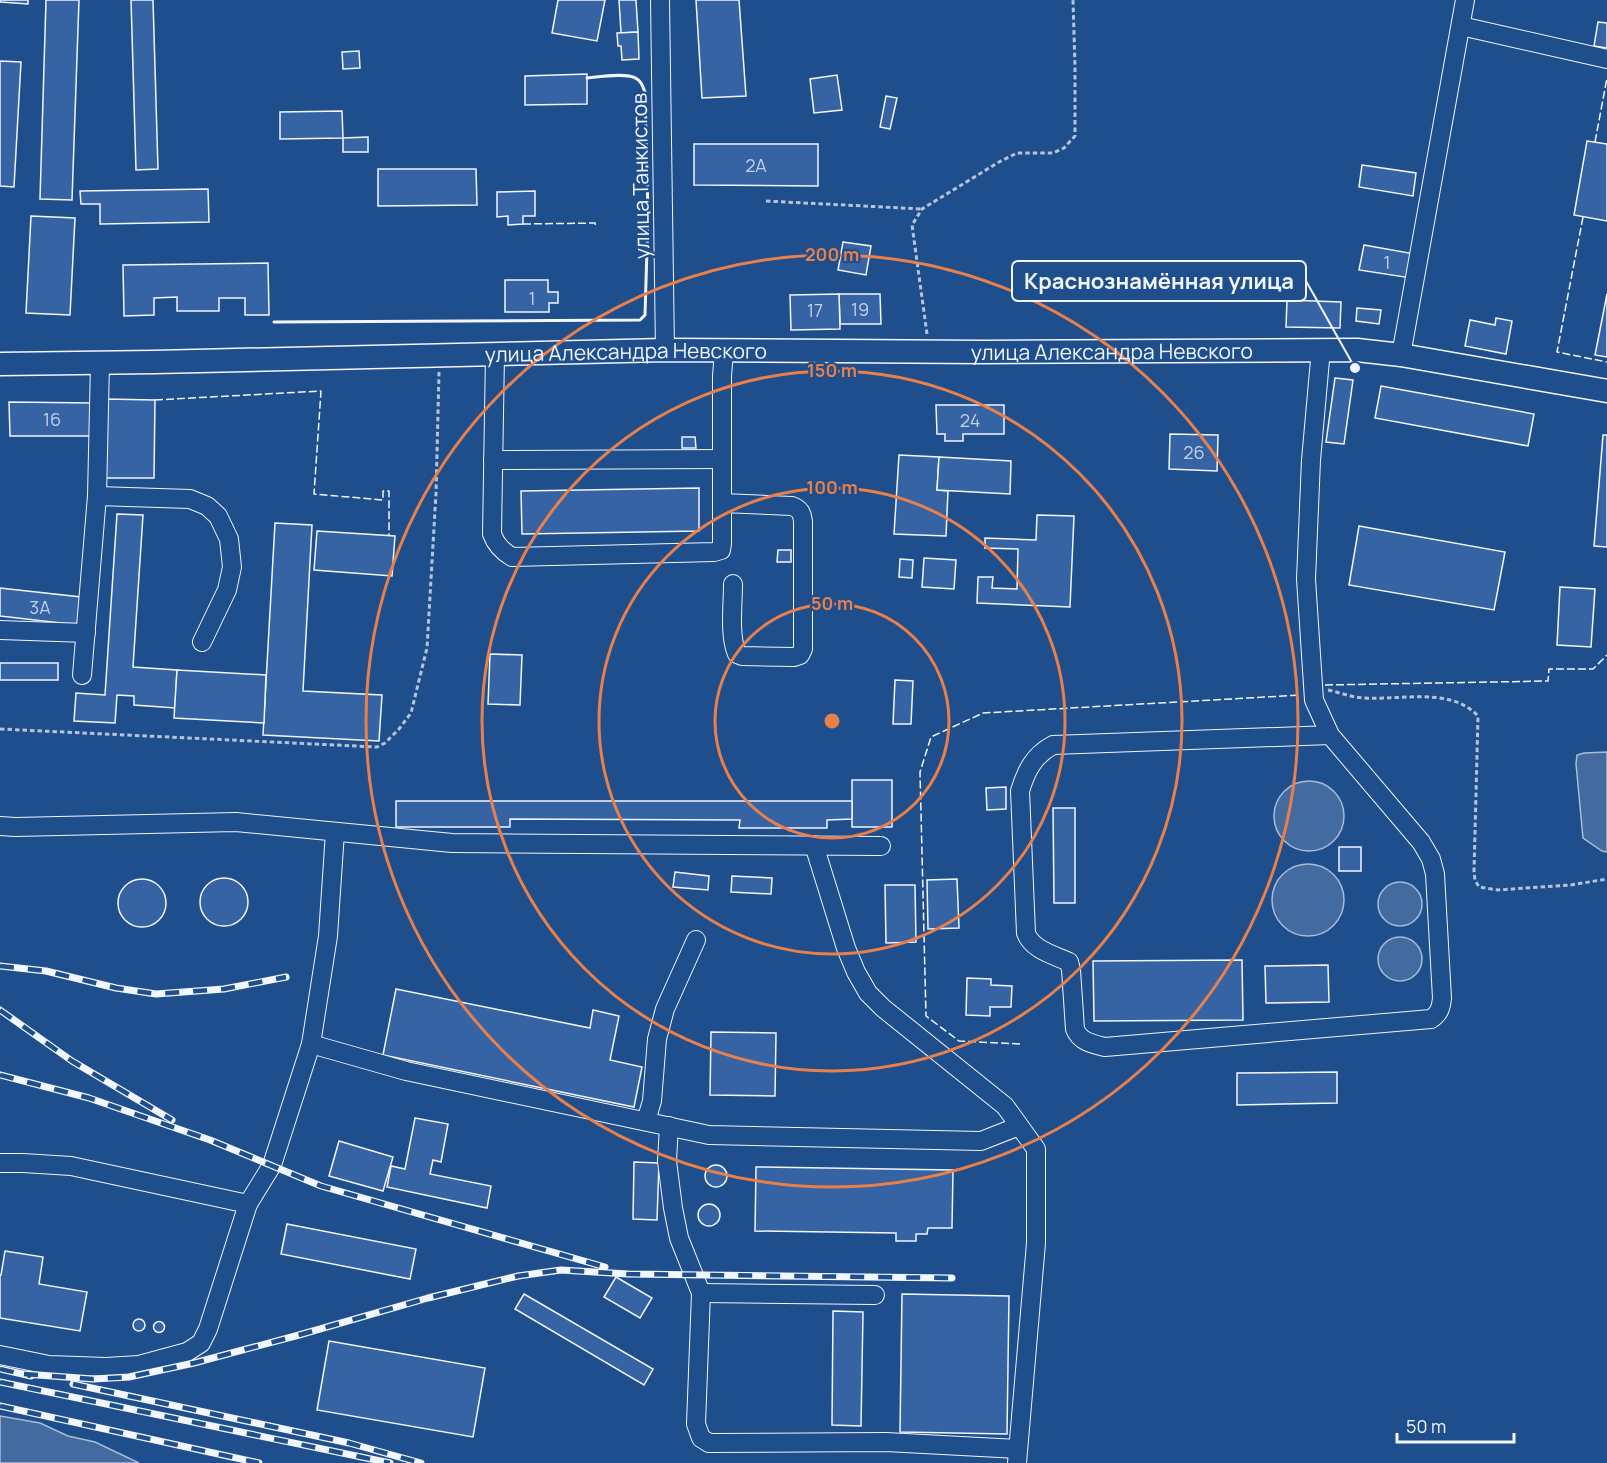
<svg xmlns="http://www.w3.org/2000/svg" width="1607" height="1463" viewBox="0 0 1607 1463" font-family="Manrope,sans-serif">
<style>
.water{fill:#446ba0;stroke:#a8bbd7;stroke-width:1.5}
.building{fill:#3563a3;stroke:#f2f6ff;stroke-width:1.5}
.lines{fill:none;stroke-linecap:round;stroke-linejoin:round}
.minor-casing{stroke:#f2f6ff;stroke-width:20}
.major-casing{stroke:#f2f6ff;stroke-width:25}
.path{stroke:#b3c4dc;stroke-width:3;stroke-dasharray:4.5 3;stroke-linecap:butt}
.minor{stroke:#1f4e8c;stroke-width:18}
.major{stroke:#1f4e8c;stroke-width:22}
.rail-casing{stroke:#f2f6ff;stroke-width:7}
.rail{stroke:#1f4e8c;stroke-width:4.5;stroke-dasharray:14;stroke-linecap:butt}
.fence{stroke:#f2f6ff;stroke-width:1.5;stroke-dasharray:8 3;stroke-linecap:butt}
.wall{stroke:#f2f6ff;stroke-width:3}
.ring{fill:none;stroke:#ea8049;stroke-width:3}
.labels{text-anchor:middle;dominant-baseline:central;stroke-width:4.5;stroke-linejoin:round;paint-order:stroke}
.number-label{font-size:18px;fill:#c3d1e8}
.street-label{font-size:21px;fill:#f2f6ff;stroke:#1f4e8c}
.centre{fill:#ea8049;stroke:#1f4e8c;stroke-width:3}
.ring-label{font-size:18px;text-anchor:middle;font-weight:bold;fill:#ea8049;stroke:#1f4e8c;stroke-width:4.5;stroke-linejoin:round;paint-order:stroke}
.leader{fill:none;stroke:#f2f6ff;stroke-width:2}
.callout-dot{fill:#f2f6ff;stroke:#1f4e8c;stroke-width:2}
.callout{fill:#1f4e8c;stroke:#f2f6ff;stroke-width:2}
.callout-label{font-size:22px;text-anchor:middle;font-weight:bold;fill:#f2f6ff}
</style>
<rect width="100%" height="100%" fill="#1f4e8c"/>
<g class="water">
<polygon points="1607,752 1607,852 1602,851 1583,838 1576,764 1577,755 1584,753"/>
<circle cx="1309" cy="816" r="35"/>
<circle cx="1308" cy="900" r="36"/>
<circle cx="1400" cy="904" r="22"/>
<circle cx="1400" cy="959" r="22"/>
<polygon points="0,1416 40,1423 68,1436 95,1442 139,1463 0,1463"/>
</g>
<g class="building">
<polygon points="0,0 28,0 28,4 0,2"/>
<polygon points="46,0 79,0 72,200 40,199"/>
<polygon points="131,0 153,0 158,169 136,170"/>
<polygon points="558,0 605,0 597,41 552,33"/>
<polygon points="619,0 636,0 638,32 621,33"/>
<polygon points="696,0 739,0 746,96 702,98"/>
<polygon points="1598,22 1607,23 1607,48 1594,46"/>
<polygon points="638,32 639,59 622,60 621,46 618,46 617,33"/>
<polygon points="359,51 360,68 343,69 342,52"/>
<polygon points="0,61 21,62 14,187 0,186"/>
<polygon points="587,74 587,104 525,105 525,76"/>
<polygon points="837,75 842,110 814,113 810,79"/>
<polygon points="886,96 897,98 890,129 880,127"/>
<polygon points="342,111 343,138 280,139 280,112"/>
<polygon points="368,137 368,152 343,152 343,138"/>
<polygon points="1587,141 1607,144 1607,221 1574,215"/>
<polygon points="694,144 818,144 818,186 694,185"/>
<polygon points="1362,165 1416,173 1413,196 1359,187"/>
<polygon points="378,169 476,169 477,205 378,206"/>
<polygon points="208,189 209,222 100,224 100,204 81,204 80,191"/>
<polygon points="535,191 535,216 523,216 523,224 508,225 508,216 497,217 497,192"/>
<polygon points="31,216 75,218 70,315 26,313"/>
<polygon points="843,242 871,246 866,275 838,270"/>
<polygon points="1364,245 1415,254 1411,278 1359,270"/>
<polygon points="268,263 269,315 245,315 245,298 219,298 219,311 177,311 177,297 154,298 154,315 124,316 123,265"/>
<polygon points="505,280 548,280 548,292 558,292 558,303 549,303 549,312 505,312"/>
<polygon points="839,294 880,294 881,324 840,324"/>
<polygon points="839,294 840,329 791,330 790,295"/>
<polygon points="1607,294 1607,357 1595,355"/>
<polygon points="1287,300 1341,302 1340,328 1286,327"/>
<polygon points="1357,308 1381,310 1379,324 1356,321"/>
<polygon points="1496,318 1512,321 1506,354 1465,346 1470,320 1495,325"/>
<polygon points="1335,378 1353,380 1344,444 1326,442"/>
<polygon points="1381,386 1534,414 1528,446 1375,418"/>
<polygon points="105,399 155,400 154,478 103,478"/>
<polygon points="9,402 94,403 95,436 10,436"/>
<polygon points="936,405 1004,405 1004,434 963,434 963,441 945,441 945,434 937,434"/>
<polygon points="1170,434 1218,435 1217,471 1169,469"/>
<polygon points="1603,435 1607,435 1607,547 1594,546"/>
<polygon points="682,437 695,437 696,448 682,448"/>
<polygon points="899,455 939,457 937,490 948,491 946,536 894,534"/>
<polygon points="939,457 1011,461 1010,494 937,490"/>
<polygon points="699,488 699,531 522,534 521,491"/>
<polygon points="117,514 143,515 133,667 177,670 175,708 134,705 134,696 117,695 115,723 74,721 76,693 105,695"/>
<polygon points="1037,515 1074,516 1070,607 977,603 978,577 993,577 992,588 1017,589 1018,549 985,548 985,538 1036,540"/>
<polygon points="275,523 312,525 303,691 382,695 379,741 263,735"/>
<polygon points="1359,526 1505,552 1494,610 1349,585"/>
<polygon points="317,531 395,536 392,576 314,570"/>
<polygon points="778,550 791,550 791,562 777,562"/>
<polygon points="924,558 956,560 954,589 922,587"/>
<polygon points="900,559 913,560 912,578 899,577"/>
<polygon points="1560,587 1595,589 1591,647 1557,645"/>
<polygon points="0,588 81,597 78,625 0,616"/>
<polygon points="490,654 522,655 520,705 488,704"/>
<rect x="0" y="663" width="58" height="17"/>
<polygon points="177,670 266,675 264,723 174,718"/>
<polygon points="895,680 913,681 911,724 893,724"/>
<rect x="852" y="780" width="40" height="47"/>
<polygon points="1006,787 1006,809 987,810 986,788"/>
<polygon points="396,801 852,801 852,819 827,820 827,828 739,828 740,820 510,819 510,827 396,827"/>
<polygon points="1053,808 1075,808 1075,903 1054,903"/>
<rect x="1339" y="847" width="22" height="24"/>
<polygon points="675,872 709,876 708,890 673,887"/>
<polygon points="732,876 772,878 771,894 731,892"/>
<circle cx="224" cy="902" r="24"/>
<circle cx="142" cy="903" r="24"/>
<polygon points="957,879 959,928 928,929 927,880"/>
<polygon points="885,885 915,885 916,942 886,943"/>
<polygon points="1242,960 1243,1020 1094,1021 1093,961"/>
<polygon points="1328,965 1329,1002 1266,1003 1265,966"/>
<polygon points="967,978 991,979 991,985 1012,986 1011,1007 990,1007 990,1016 966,1015"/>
<polygon points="396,989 590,1028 593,1010 619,1016 610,1060 642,1067 634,1107 383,1055"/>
<polygon points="711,1032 776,1033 775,1096 710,1095"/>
<polygon points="1337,1072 1337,1103 1237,1105 1237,1073"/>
<polygon points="415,1118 448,1124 441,1162 433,1160 430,1174 491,1186 487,1208 387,1187 391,1166 405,1169"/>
<polygon points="339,1141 393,1157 383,1191 329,1176"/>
<polygon points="634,1162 659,1163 657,1220 633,1219"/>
<circle cx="716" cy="1176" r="11"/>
<polygon points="756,1167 953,1170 952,1228 928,1228 927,1234 916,1234 916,1241 896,1241 896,1233 755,1231"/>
<circle cx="709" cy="1215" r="11"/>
<polygon points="287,1224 416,1249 410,1279 281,1254"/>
<polygon points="5,1251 43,1257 39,1284 87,1292 80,1331 0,1318 0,1275 1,1275"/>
<polygon points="616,1277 652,1298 640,1318 604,1297"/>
<polygon points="524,1294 653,1369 644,1385 515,1309"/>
<polygon points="902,1294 1009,1296 1007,1434 900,1432"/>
<polygon points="833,1311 863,1312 861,1426 832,1425"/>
<circle cx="139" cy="1325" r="6"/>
<circle cx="159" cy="1327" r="5.5"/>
<polygon points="329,1341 485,1368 473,1437 317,1410"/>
</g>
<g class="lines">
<g class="minor-casing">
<g id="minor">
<polyline points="660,0 665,350"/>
<polyline points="1461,26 1607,59"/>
<path d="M1321,349l-10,111 -5,119 8,121 16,35 91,107 10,17 4,15 7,124c-1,10 -3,16 -11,21l-326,28c-12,-3 -25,-5 -30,-18l-4,-59 -2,-8c-15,-7 -37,-12 -43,-29l-6,-142c6,-20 14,-36 33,-46l277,-10"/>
<path d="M495,354l-3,180c4,11 10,17 20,23l202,-5 7,-2 1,-6v-168l2,-25"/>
<polyline points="1401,355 1465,0"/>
<polyline points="493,460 722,459"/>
<polyline points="97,496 190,499 207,506 218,516 229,539 232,567 227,590 202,642"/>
<path d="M722,503l70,3c8,3 10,7 11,15v128l-3,6 -6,2 -52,-1 -5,-2c-8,-18 -4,-49 -4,-70"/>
<polyline points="0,630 86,633"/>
<polyline points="82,675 97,496 100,363"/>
<polyline points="0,826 15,827 236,822 452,843 881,846"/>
<polyline points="814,845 846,948 856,972 868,993 883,1008 1005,1106 1036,1149 1036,1243 1017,1463"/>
<polyline points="311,1044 406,1071 709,1135 981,1141 1019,1126"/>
<polyline points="646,1121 652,1101 657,1039 665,1009 696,940"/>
<polyline points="669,1126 667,1161 673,1208 679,1238 701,1293 696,1424 701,1438 709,1443 886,1442 1018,1449"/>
<polyline points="0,1163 23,1163 71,1166 248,1204"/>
<polyline points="701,1293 875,1295"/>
<polyline points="0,1355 49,1365 106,1367 139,1365 187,1352 201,1343 208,1329 248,1204 272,1165 311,1044 328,936 335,832"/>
</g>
</g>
<g class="major-casing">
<g id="major">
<path id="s1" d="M0,364l155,-2 510,-12 319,2 373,-2 44,5 206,36"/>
</g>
</g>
<g class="path">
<polyline points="766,201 922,209"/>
<polyline points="927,334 912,225 922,209 999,162 1017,153 1053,153 1064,148 1075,136 1075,67 1073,0"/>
<path d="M1328,690c9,2 18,5 27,7 38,6 93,-13 123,19l-4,156 1,8 4,7 19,3 73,-5 36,-6"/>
<polyline points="0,729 377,747 385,743 399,729 411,713 427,648 436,493 439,372"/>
</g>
<use href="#minor" class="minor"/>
<use href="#major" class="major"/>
<g class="rail-casing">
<g id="rail">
<polyline points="0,966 46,971 116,988 156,994 224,989 286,977"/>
<polyline points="0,1010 72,1061 172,1120"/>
<polyline points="0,1075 89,1098 210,1140 321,1186 605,1267"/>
<polyline points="0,1369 31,1376"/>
<polyline points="24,1374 93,1379 129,1377 194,1363 299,1335 428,1298 518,1276 561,1270 628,1274 952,1278"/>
<polyline points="0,1382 390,1463"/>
<polyline points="73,1384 349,1443 421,1463"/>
<polyline points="0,1406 259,1463"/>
</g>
</g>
<use href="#rail" class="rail"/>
<g class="fence">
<polyline points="1595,142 1607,78"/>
<polyline points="1583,217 1557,352 1607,362"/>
<polyline points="523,224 595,223 596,228"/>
<polyline points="155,400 321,391 314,494 383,500 383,491 389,491 389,536"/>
<polyline points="1325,685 1548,681 1549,669 1593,669 1607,655"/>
<polyline points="1020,1044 959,1041 926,1016 920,772 931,737 983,713 1301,695"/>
</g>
<path class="wall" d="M274,322l366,-2 5,-5 3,-100 -3,-123c-2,-5 -3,-10 -8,-13 -9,-7 -39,-2 -50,-1"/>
</g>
<g class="ring">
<circle cx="832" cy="721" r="117"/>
<circle cx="832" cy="721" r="233"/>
<circle cx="832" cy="721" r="350"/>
<circle cx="832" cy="721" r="466"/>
</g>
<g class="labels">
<g class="number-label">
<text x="756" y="165">2А</text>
<text x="1387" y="262">1</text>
<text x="532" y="298">1</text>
<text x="860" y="309">19</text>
<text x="815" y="310">17</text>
<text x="52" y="419">16</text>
<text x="970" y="420">24</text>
<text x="1194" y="452">26</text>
<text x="40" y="607">3А</text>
</g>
<g class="street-label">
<text transform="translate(640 176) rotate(-91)">улица Танкистов</text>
<text stroke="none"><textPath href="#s1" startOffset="1112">улица Александра Невского</textPath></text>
<text stroke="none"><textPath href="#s1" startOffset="626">улица Александра Невского</textPath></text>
</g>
</g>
<circle cx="832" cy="721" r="9" class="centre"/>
<g class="ring-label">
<text x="832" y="261">200 m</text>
<text x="832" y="377">150 m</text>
<text x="832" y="494">100 m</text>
<text x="832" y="610">50 m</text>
</g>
<path class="leader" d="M1355 368L1306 281"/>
<circle class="callout-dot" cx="1355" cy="368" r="6"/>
<rect class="callout" x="1012" y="261" width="294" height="40" rx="6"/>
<g class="callout-label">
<text x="1159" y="289">Краснознамённая улица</text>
</g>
<path d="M1397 1433v9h117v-9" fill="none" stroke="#f2f6ff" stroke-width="3"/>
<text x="1406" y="1433" font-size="18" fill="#f2f6ff" stroke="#1f4e8c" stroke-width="4.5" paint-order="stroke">50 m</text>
</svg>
